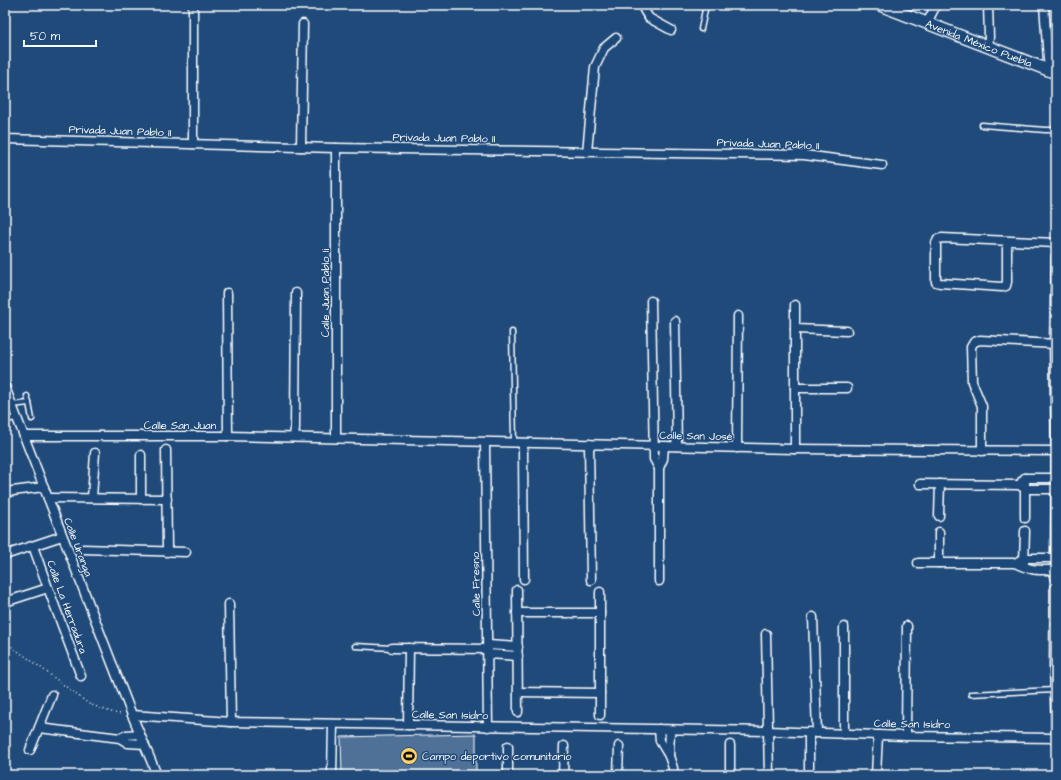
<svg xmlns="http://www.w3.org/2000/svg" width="1061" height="780" viewBox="0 0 1061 780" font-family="'Architects Daughter',sans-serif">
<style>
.building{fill:#507197;stroke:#fff}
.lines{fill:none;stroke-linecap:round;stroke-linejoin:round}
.service-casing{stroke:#fff;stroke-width:7}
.minor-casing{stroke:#fff;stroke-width:11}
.secondary-casing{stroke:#fff;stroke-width:14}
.path{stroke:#fff;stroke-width:1.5;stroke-dasharray:1 3;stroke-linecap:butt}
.service{stroke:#1f4a7a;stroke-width:4}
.minor{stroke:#1f4a7a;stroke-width:8}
.secondary{stroke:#1f4a7a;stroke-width:11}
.labels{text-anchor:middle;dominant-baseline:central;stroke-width:3;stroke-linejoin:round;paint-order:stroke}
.street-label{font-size:11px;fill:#fff;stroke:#1f4a7a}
.poi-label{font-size:11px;fill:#fff;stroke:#1f4a7a;text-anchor:start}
</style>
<rect width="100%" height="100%" fill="#1f4a7a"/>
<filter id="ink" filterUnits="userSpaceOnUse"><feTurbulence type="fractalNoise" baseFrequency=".025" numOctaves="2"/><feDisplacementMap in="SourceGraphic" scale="8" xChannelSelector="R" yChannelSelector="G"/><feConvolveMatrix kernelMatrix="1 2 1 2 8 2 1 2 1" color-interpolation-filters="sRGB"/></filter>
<g filter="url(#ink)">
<polygon class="building" points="476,734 476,775 342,775 341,737"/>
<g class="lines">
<g class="service-casing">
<g id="service">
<polyline points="701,29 706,5"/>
<polyline points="982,125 1045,130 1056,130"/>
<polyline points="512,332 514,442"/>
<polyline points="29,403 32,419"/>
<polyline points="12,405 29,403 27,396"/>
<polyline points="5,420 17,418"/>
<polyline points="355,646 392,648"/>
<polyline points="971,694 1055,690"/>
</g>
</g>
<g class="minor-casing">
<g id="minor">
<polyline points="644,5 644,10 649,18 671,30"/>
<polyline points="988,5 989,37 988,47"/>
<polyline points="1044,5 1048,60 1050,70"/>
<polyline points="927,23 936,5"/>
<polyline points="5,139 336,148 804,155 882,165"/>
<polyline points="193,144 193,5"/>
<polyline points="301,147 303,24"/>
<polyline points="587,152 595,67 604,48 616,38"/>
<polyline points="1007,241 1007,282 1006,286 1002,287 940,283 936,282 936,243 938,239 942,238 1056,243"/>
<polyline points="1056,256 1054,343 1056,451 1054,666 1056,729"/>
<polyline points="227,293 228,436"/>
<polyline points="651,301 654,459 659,468"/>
<polyline points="675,321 677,446"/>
<polyline points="795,329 847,331"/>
<polyline points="5,387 132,715 157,775"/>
<polyline points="795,388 847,388"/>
<polyline points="25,436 228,436 795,449 1056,451"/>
<polyline points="294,437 295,428 296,293"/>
<polyline points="336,438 336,148"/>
<polyline points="485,442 488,727"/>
<polyline points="523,443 523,452 524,579"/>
<polyline points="589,444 591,580"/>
<polyline points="737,448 738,316"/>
<polyline points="795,449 795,305"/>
<polyline points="166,450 167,552"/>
<polyline points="982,451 982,406 972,382 971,347 974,342 980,340 1056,344"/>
<polyline points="1022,481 1025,478 1056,478"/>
<polyline points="920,484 1019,485 1025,489 1056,489"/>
<polyline points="5,492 44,487"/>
<polyline points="48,498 167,499"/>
<polyline points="92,498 95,453"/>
<polyline points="141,499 141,455"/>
<polyline points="939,516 940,484"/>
<polyline points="1025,518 1025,478"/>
<polyline points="33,546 48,588 81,676"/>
<polyline points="83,549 186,552"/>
<polyline points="5,555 62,536"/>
<path d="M918,563h97c15,8 24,7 40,7"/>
<polyline points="939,563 939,532"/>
<polyline points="1015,563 1024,558 1055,558"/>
<polyline points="1024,563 1025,531"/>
<polyline points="659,581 659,468 663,459 664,446"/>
<polyline points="517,590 518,712"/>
<polyline points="5,602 48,588"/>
<polyline points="229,604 231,722"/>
<polyline points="517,613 600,613"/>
<polyline points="813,617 817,733"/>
<polyline points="766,634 769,775"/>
<polyline points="488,645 518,647"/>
<polyline points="392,648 488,649"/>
<polyline points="488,654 518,656"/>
<polyline points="518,692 600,693"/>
<polyline points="132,715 231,722 768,731 906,736 1056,738"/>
<polyline points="600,715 600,592"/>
<polyline points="408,725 409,648"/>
<polyline points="39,728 120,738 128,743 144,744"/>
<polyline points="659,729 660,741 669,756 673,768 673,775"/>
<polyline points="809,732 809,775"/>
<polyline points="844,734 844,627"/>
<polyline points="906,736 907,626"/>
<polyline points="120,738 126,735 140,734"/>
<polyline points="30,750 52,695"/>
<polyline points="669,756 670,730"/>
<polyline points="332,775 333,724"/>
<polyline points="508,775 508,746"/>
<polyline points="563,775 564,746"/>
<polyline points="618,775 619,746"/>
<polyline points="730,775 730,745"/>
<polyline points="876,775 878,735"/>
</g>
</g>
<g class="secondary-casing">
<g id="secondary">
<path id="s1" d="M880,5l176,68"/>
</g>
</g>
<polyline class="path" points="5,642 36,664 89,704 114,713 122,714"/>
<use href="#service" class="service"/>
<use href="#minor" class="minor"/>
<use href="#secondary" class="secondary"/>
</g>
</g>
<defs>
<g id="stadium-disc" transform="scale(0.9)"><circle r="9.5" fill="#ffd166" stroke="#1f4a7a"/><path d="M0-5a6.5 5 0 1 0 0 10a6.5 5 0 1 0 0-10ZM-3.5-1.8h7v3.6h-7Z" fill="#111"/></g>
</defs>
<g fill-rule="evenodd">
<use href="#stadium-disc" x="409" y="756"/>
</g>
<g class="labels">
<g class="street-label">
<text stroke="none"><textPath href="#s1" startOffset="106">Avenida México Puebla</textPath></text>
<text transform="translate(120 131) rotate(2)">Privada Juan Pablo II</text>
<text transform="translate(444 138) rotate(1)">Privada Juan Pablo II</text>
<text transform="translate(768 144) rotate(2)">Privada Juan Pablo II</text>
<text transform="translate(325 293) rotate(-90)">Calle Juan Pablo Ii</text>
<text x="180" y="425">Calle San Juan</text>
<text transform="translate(696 436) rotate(1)">Calle San José</text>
<text transform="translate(78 547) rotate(69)">Calle Uranga</text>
<text transform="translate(476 584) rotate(-91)">Calle Fresno</text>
<text transform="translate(67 607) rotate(70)">Calle La Herradura</text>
<text transform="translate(450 715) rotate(1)">Calle San Isidro</text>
<text transform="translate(912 724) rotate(1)">Calle San Isidro</text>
</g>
<g class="poi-label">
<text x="422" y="756">Campo deportivo comunitario</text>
</g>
</g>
<rect width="1061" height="780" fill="none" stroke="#1f4a7a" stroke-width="20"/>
<rect x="10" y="10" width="1041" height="760" fill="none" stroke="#fff" stroke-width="1.5" filter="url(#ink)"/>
<path d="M24 40v6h72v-6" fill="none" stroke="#ffffff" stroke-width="2"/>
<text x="30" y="40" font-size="12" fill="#ffffff" stroke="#1f4a7a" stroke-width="3" paint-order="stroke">50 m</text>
</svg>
